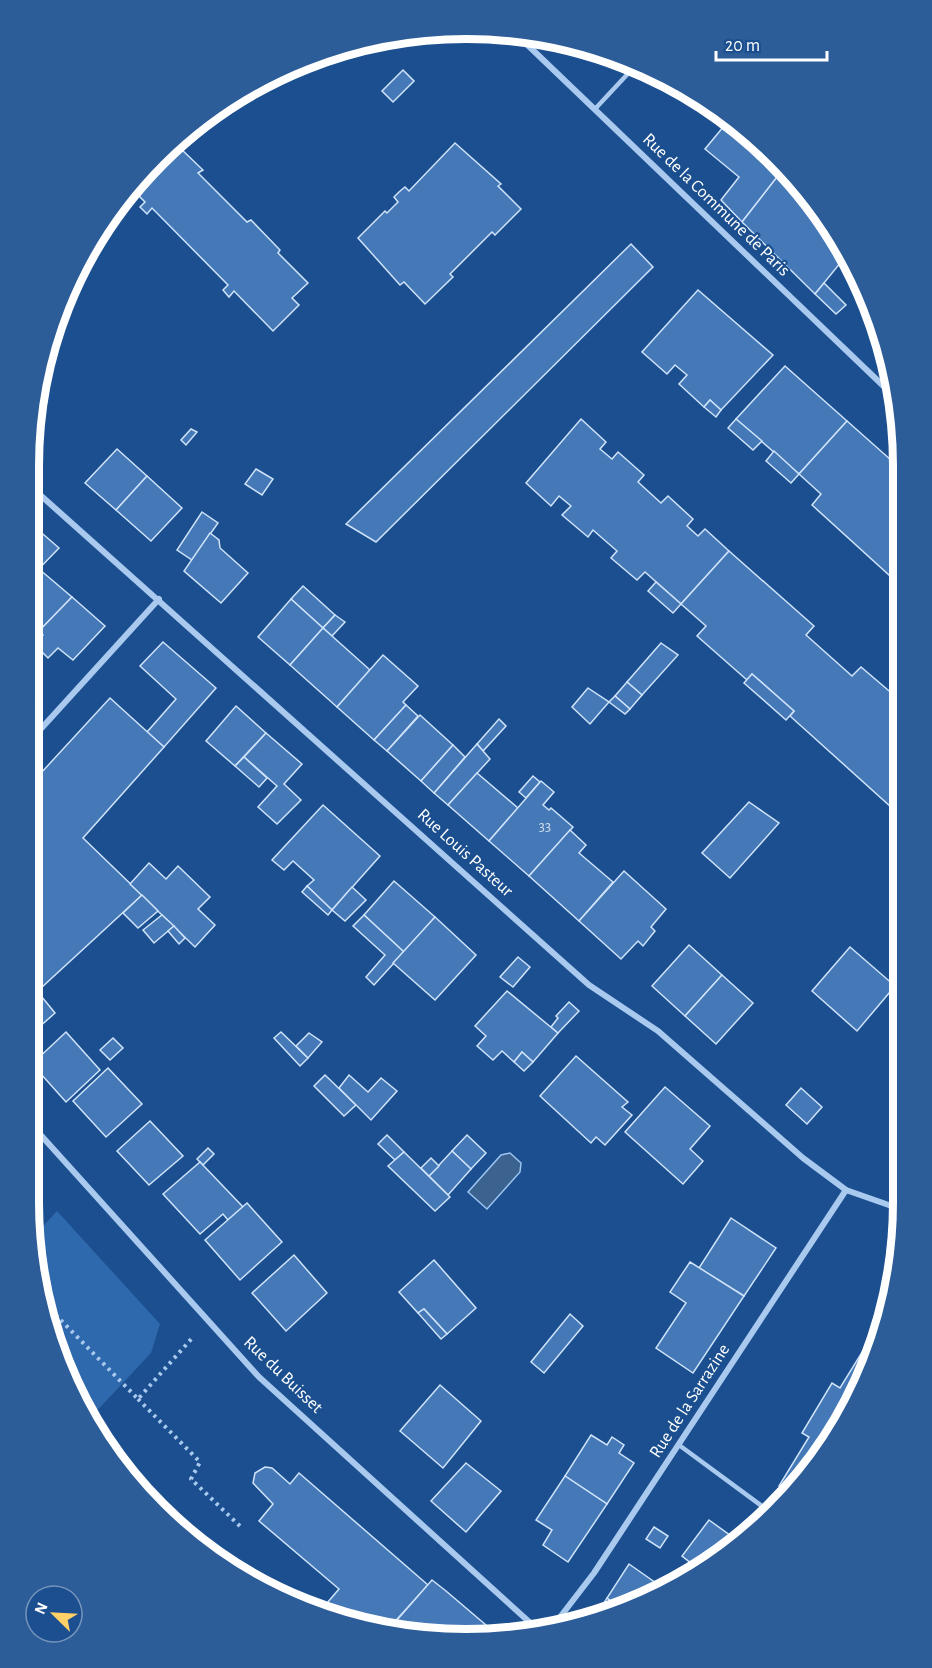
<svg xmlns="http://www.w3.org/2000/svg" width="932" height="1668" viewBox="0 0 932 1668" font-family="'Alegreya Sans',sans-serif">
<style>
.green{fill:#2e69ad}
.water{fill:#3c6290;stroke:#9cc4f0;stroke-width:1.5}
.building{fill:#4478b7;stroke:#cfe3fa;stroke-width:1.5}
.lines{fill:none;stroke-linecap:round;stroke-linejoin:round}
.path{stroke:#a9c9ee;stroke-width:4;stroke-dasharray:3 4.5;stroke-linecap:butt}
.service{stroke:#a9c9ee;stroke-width:4.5}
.minor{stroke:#a9c9ee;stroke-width:6}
.labels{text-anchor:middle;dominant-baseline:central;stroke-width:4.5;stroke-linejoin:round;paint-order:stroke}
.number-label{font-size:15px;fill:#d0dded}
.street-label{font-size:18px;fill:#fff;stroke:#1b4f8f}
.rim{fill:none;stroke:#fff;stroke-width:8}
</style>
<rect width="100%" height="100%" fill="#1b4f8f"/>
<polygon class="green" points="57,1211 160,1324 151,1353 91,1417 52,1342 34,1236"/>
<polygon class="water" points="510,1153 521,1163 520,1172 487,1209 468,1192 501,1155"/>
<g class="building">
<polygon points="403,70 414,81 393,102 382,91"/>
<polygon points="724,126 782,171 742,222 721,200 739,177 705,149"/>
<polygon points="455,143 501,184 498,186 521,209 495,235 492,232 450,274 453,277 425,304 404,282 400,285 358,238 385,211 387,213 398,202 394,197 399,192 405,187 409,191"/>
<polygon points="171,146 175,150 179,147 203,170 198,173 247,222 251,220 280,250 278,253 308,283 292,298 299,305 273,331 234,291 229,297 223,290 228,285 152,208 147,214 140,207 145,202 130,187"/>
<polygon points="784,168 830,223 846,256 815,294 742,222"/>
<polygon points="631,244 653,267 376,542 346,524"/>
<polygon points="824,283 846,305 836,314 815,294"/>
<polygon points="698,290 773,355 721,410 710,400 704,407 679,384 687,375 675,365 667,374 642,352"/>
<polygon points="785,366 847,421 799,474 736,419"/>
<polygon points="710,400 721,410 716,417 704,407"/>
<polygon points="581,419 606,442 600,449 612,459 618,452 644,475 638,482 661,503 668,496 693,519 687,526 698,536 705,529 729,551 681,604 645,572 637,580 611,558 617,551 593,530 588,537 562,515 571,506 559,496 551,506 526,483"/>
<polygon points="736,419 762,441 753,450 728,428"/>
<polygon points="847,421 900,468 900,585 812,505 821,494 799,474"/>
<polygon points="191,429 197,432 186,445 181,440"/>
<polygon points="117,449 147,476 116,510 85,483"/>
<polygon points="774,451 799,474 791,483 766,461"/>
<polygon points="256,469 273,479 262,495 245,484"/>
<polygon points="147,476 182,508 151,541 116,510"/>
<polygon points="202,512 218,523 192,560 177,550"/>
<polygon points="29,522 59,548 29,579"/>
<polygon points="210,533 219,540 220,548 248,573 221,603 184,571"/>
<polygon points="729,551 814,626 806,635 852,676 861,667 895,696 891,700 901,708 901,816 790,716 794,711 752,674 747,680 697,636 706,626 681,604"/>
<polygon points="39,569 72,597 39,631 29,622 29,579"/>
<polygon points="656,582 681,604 673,613 648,591"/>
<polygon points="303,586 335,615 323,628 291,599"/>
<polygon points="72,597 105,626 73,660 58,648 48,658 34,644 43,635 39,631"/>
<polygon points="291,599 323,628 290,665 258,637"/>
<polygon points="335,615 345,622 332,636 323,628"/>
<polygon points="323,628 370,670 337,707 290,665"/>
<polygon points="163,642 216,688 164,747 147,732 176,699 140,666"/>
<polygon points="661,643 678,655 642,695 627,682"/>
<polygon points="383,655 418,686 403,702 406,705 374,740 337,707"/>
<polygon points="752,674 794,711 786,720 744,683"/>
<polygon points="627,682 642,695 630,709 615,696"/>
<polygon points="588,688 609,702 590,724 572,707"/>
<polygon points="898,692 901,694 901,708 891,700"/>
<polygon points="615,696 630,709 625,714 609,702"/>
<polygon points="110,698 164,747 83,838 142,895 29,999 29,971 36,965 30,959 36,954 29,947 29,786"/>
<polygon points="406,705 418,716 387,751 374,740"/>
<polygon points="236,706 266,733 235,766 206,741"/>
<polygon points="420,715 453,745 421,781 387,751"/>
<polygon points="499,719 506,726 483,751 477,744"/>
<polygon points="266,733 302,764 284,784 301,800 277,824 258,807 277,786 244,757"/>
<polygon points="477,744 490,759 448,805 434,793"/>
<polygon points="453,745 465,757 434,793 421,781"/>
<polygon points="244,757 267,778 259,787 235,766"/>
<polygon points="477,773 518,808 489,841 448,805"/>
<polygon points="533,776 540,782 526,798 519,792"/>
<polygon points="541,781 554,792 543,805 549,810 551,808 573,827 529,876 489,841"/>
<polygon points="749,802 779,823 730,878 702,853"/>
<polygon points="323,805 380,856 332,910 307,886 314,880 293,861 284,870 272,860"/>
<polygon points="570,830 586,845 579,853 613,882 579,921 529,876"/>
<polygon points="149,863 166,879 178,866 210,897 198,909 215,925 195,947 130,884"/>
<polygon points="624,871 666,909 651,927 655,931 643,946 638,941 621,959 579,921"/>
<polygon points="394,881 435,917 404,952 364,915"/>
<polygon points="307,886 332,910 328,915 302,892"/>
<polygon points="352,887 366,900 345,921 332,910"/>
<polygon points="142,895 158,911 138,928 123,913"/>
<polygon points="162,915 174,926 154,943 143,930"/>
<polygon points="364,915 404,952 374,985 366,977 385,955 353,926"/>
<polygon points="435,917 476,955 435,1000 393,963"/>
<polygon points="174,926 185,938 179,944 168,931"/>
<polygon points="689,945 722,975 685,1016 652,986"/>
<polygon points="850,947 895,986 857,1031 812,991"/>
<polygon points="30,948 36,954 30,959 36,965 29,971"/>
<polygon points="518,957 530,967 513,987 500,977"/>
<polygon points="722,975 753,1003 716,1044 685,1016"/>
<polygon points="37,991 55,1013 29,1036 29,999"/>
<polygon points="507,991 558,1033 533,1062 522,1052 514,1062 502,1051 493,1060 477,1046 486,1036 475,1026"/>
<polygon points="569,1002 579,1011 558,1033 551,1027 558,1018 556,1016"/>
<polygon points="66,1032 100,1070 66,1102 32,1064"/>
<polygon points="281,1032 308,1058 300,1066 274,1038"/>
<polygon points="309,1033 322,1042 308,1058 296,1046"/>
<polygon points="113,1038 123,1048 110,1060 100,1050"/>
<polygon points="522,1052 533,1062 524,1071 514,1062"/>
<polygon points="576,1056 628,1102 622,1107 632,1115 605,1145 596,1137 591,1143 540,1096"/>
<polygon points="108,1068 142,1104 106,1137 73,1101"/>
<polygon points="325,1075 356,1105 344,1116 314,1086"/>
<polygon points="349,1075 368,1092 381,1078 397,1091 371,1120 339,1088"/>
<polygon points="665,1087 710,1126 690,1149 703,1161 683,1184 625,1132"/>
<polygon points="801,1088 822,1107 807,1124 786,1105"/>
<polygon points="150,1121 183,1156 149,1185 117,1151"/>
<polygon points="387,1135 404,1152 395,1160 378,1144"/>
<polygon points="467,1135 486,1153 471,1169 452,1151"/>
<polygon points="208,1148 214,1154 203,1165 197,1159"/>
<polygon points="452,1151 471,1169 448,1195 429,1176"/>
<polygon points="404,1152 450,1197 435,1211 388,1166"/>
<polygon points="431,1158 439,1166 429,1176 421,1168"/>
<polygon points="200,1162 243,1207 228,1220 223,1214 200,1234 163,1194"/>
<polygon points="29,1163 35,1170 29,1177"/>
<polygon points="247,1203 282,1242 240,1280 205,1240"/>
<polygon points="731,1218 776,1248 744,1296 699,1268"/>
<polygon points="294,1255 327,1293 286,1331 252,1293"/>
<polygon points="434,1260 476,1308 447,1334 424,1309 418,1313 399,1292"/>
<polygon points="690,1262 744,1296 693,1373 656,1348 686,1303 670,1292"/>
<polygon points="424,1309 447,1334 441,1339 418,1313"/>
<polygon points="570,1314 583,1326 544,1373 531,1362"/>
<polygon points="869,1341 876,1345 845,1421 787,1491 779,1486 809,1437 802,1433 832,1383 840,1388"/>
<polygon points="440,1385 481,1421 443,1468 400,1431"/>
<polygon points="591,1435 607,1445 612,1437 624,1445 619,1453 634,1463 607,1504 565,1476"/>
<polygon points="123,1461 219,1555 215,1559 119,1468"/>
<polygon points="466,1463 501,1491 466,1532 431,1501"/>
<polygon points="265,1467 272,1468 290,1484 299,1473 428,1585 389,1628 352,1624 321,1610 339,1589 259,1521 273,1504 253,1483 255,1473"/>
<polygon points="565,1476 607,1504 568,1562 543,1545 552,1530 536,1520"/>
<polygon points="709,1520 738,1541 696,1567 682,1556"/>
<polygon points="654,1527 668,1536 660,1548 646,1539"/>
<polygon points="629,1564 663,1588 633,1606 620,1609 607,1598"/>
<polygon points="432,1580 446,1591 500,1637 494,1639 408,1630 397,1620"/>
<polygon points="607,1598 620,1609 596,1615"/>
</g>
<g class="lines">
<g class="path">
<polyline points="45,1304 138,1399 193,1337"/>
<polyline points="138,1399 200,1462 191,1479 243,1529"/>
</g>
<g class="service">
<polyline points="595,109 636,65"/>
<polyline points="679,1445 770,1512"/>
</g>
<g class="minor">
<polyline points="514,32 898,400"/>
<polyline points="29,485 589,985 658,1031 803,1158 846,1190 903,1210"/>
<polyline points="29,742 159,599"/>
<polyline points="29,1122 259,1377 537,1629"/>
<polyline points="554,1625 594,1573 846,1190"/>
</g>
</g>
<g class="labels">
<g class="number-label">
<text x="545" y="826">33</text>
</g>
<g class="street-label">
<text transform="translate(716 205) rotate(44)">Rue de la Commune de Paris</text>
<text transform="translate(465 853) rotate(42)">Rue Louis Pasteur</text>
<text transform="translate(283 1375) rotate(44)">Rue du Buisset</text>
<text transform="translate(690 1401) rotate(-57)">Rue de la Sarrazine</text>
</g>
</g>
<path d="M0 0H932V1668H0ZM466 39H466A427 427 0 0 1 893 466V1202A427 427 0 0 1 466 1629H466A427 427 0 0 1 39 1202V466A427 427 0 0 1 466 39Z" fill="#2d5d98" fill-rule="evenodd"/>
<path class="rim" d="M466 39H466A427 427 0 0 1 893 466V1202A427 427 0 0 1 466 1629H466A427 427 0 0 1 39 1202V466A427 427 0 0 1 466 39Z"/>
<g transform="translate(54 1614) rotate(294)"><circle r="28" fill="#1b4f8f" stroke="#7695bc" stroke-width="1.5"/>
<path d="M0-4.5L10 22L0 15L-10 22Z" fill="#ffd166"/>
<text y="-9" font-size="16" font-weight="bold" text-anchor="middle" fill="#ffffff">N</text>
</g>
<path d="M716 51v9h111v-9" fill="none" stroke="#ffffff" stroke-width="3"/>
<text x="725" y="51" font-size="18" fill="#ffffff" stroke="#1b4f8f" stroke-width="4.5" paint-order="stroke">20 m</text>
</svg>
